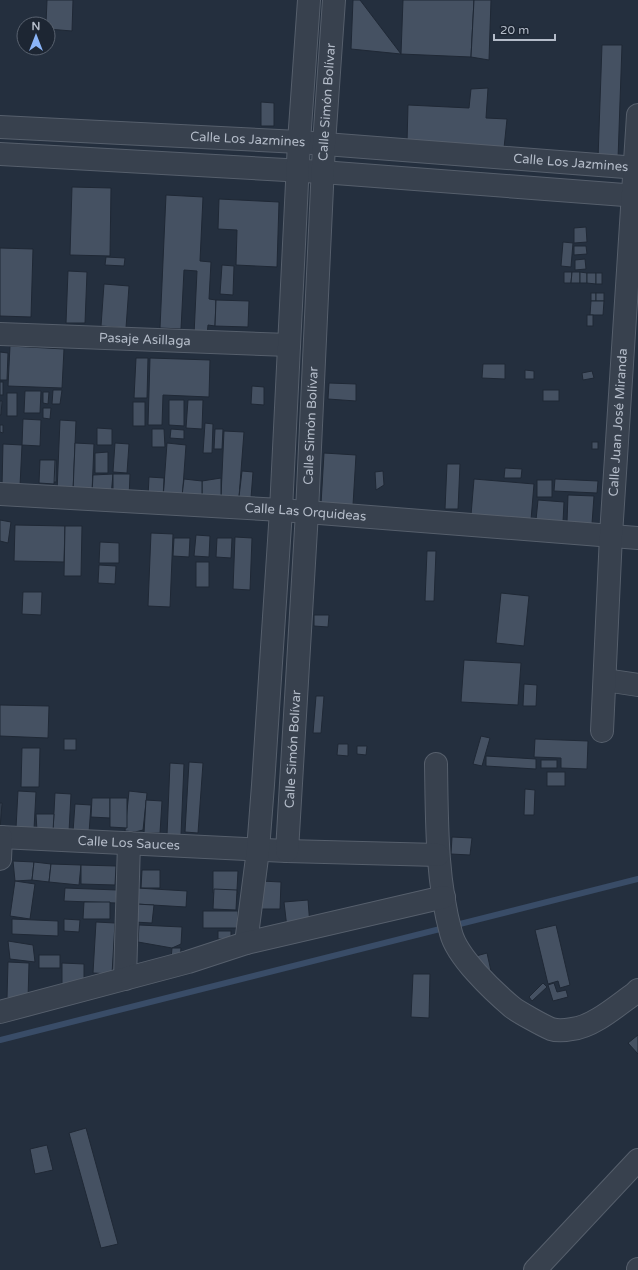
<svg xmlns="http://www.w3.org/2000/svg" width="638" height="1270" viewBox="0 0 638 1270" font-family="'Varela Round',sans-serif">
<style>
.lines{fill:none;stroke-linecap:round;stroke-linejoin:round}
.stream{stroke:#394c67;stroke-width:6}
.building{fill:#455162;stroke:#1f2835}
.minor-casing{stroke:#565f6c;stroke-width:24}
.minor{stroke:#38414e;stroke-width:22}
.labels{text-anchor:middle;dominant-baseline:central;stroke-width:3;stroke-linejoin:round;paint-order:stroke}
.street-label{font-size:13px;fill:#b4bcc9;stroke:#1d2633}
</style>
<rect width="100%" height="100%" fill="#242f3e"/>
<g class="lines">
<polyline class="stream" points="0,1040 638,879"/>
</g>
<g class="building">
<polygon points="47,0 73,0 72,31 48,29 48,24 46,24"/>
<polygon points="353,0 360,0 401,54 351,49"/>
<polygon points="403,0 474,0 471,57 401,54"/>
<polygon points="474,0 491,0 489,60 471,57"/>
<polygon points="602,45 622,45 618,159 598,159"/>
<polygon points="488,88 486,118 507,119 504,148 407,143 408,105 469,108 471,89"/>
<polygon points="261,102 274,103 274,126 261,126"/>
<polygon points="72,187 111,188 110,256 70,255"/>
<polygon points="166,195 203,197 200,261 211,262 209,299 216,300 215,326 208,325 207,336 194,335 197,271 184,270 181,329 160,328"/>
<polygon points="219,199 279,202 277,267 236,265 237,230 218,229"/>
<polygon points="586,227 587,242 574,243 574,228"/>
<polygon points="563,242 573,243 571,267 561,266"/>
<polygon points="574,246 586,246 587,254 574,255"/>
<polygon points="0,248 33,249 31,317 0,316"/>
<polygon points="106,257 125,258 124,266 105,265"/>
<polygon points="585,259 586,269 575,270 575,260"/>
<polygon points="222,265 234,266 233,295 220,294"/>
<polygon points="68,271 87,272 85,323 66,323"/>
<polygon points="564,272 572,272 571,283 564,283"/>
<polygon points="572,272 580,272 580,283 571,283"/>
<polygon points="580,272 587,273 587,283 580,283"/>
<polygon points="587,273 596,273 596,284 587,283"/>
<rect x="596" y="273" width="6" height="11"/>
<polygon points="104,284 129,286 126,328 101,326"/>
<rect x="591" y="293" width="5" height="8"/>
<rect x="596" y="293" width="8" height="8"/>
<polygon points="216,300 249,301 248,327 215,326"/>
<polygon points="591,301 604,301 603,315 590,315"/>
<rect x="587" y="315" width="6" height="11"/>
<polygon points="10,346 64,349 62,388 8,386"/>
<polygon points="0,352 8,353 7,380 0,380"/>
<polygon points="136,358 148,358 147,398 134,398"/>
<polygon points="150,358 210,360 209,397 163,395 162,425 148,425"/>
<polygon points="483,364 505,364 505,379 482,378"/>
<polygon points="525,370 534,371 534,379 525,379"/>
<polygon points="592,371 594,378 583,380 582,373"/>
<rect x="0" y="382" width="3" height="13"/>
<polygon points="329,383 356,384 356,401 328,399"/>
<polygon points="252,386 264,387 264,405 251,404"/>
<polygon points="53,390 62,390 60,404 52,404"/>
<rect x="543" y="390" width="16" height="11"/>
<polygon points="25,391 41,391 40,413 24,413"/>
<polygon points="43,392 49,392 48,404 43,403"/>
<rect x="7" y="393" width="10" height="23"/>
<polygon points="169,400 184,400 184,426 169,425"/>
<polygon points="188,400 203,400 202,429 186,428"/>
<polygon points="0,401 2,401 1,415 0,415"/>
<rect x="133" y="402" width="12" height="24"/>
<polygon points="43,408 51,408 50,419 43,418"/>
<polygon points="23,419 41,420 40,446 22,445"/>
<polygon points="60,420 76,421 73,492 57,492"/>
<polygon points="205,423 213,424 212,453 203,453"/>
<polygon points="0,425 3,425 3,433 0,432"/>
<polygon points="97,428 112,429 112,445 97,445"/>
<polygon points="152,429 164,429 165,447 152,447"/>
<polygon points="171,429 184,430 184,439 170,438"/>
<polygon points="215,429 223,429 222,449 214,449"/>
<polygon points="224,431 244,432 239,497 221,496"/>
<rect x="592" y="442" width="6" height="7"/>
<polygon points="75,443 94,444 92,493 73,492"/>
<polygon points="115,443 129,444 127,473 113,472"/>
<polygon points="167,443 186,445 182,501 163,499"/>
<polygon points="3,444 22,445 20,486 2,486"/>
<polygon points="108,452 108,473 95,473 95,453"/>
<polygon points="324,453 356,455 353,505 321,504"/>
<rect x="40" y="460" width="16" height="22"/>
<polygon points="40,460 55,460 54,484 39,483"/>
<polygon points="447,464 460,464 458,509 445,509"/>
<polygon points="505,468 522,469 521,478 504,478"/>
<polygon points="242,471 253,472 251,498 239,497"/>
<polygon points="383,471 384,485 376,490 375,472"/>
<polygon points="113,474 111,496 92,493 93,475"/>
<polygon points="113,474 130,474 129,498 113,498"/>
<polygon points="149,477 164,478 163,499 148,497"/>
<polygon points="221,478 221,496 202,496 202,481"/>
<polygon points="184,479 202,481 202,496 182,496"/>
<polygon points="474,479 534,484 531,520 471,515"/>
<polygon points="555,479 598,481 597,493 554,491"/>
<rect x="537" y="480" width="15" height="17"/>
<polygon points="568,495 594,496 592,524 567,522"/>
<polygon points="538,500 564,502 563,522 536,520"/>
<polygon points="0,520 11,522 8,543 0,541"/>
<polygon points="15,525 65,526 64,562 14,561"/>
<polygon points="65,526 82,526 81,576 64,576"/>
<polygon points="151,533 173,534 170,607 148,606"/>
<polygon points="196,535 210,536 209,557 194,556"/>
<polygon points="235,537 252,538 250,590 233,589"/>
<polygon points="174,538 190,538 189,557 173,556"/>
<polygon points="217,538 232,538 231,558 216,557"/>
<polygon points="100,542 119,543 119,563 99,563"/>
<polygon points="427,551 436,551 434,601 425,601"/>
<rect x="196" y="562" width="13" height="25"/>
<polygon points="99,565 116,566 115,584 98,583"/>
<polygon points="23,592 42,592 41,615 22,614"/>
<polygon points="501,593 529,596 524,646 496,643"/>
<polygon points="314,615 329,615 328,627 314,626"/>
<polygon points="464,660 521,663 518,705 461,702"/>
<polygon points="524,684 537,685 536,706 523,706"/>
<polygon points="316,696 324,696 321,733 313,733"/>
<polygon points="0,705 49,706 48,738 0,736"/>
<polygon points="481,736 490,738 482,766 473,764"/>
<rect x="64" y="739" width="12" height="11"/>
<polygon points="535,739 588,741 587,769 561,768 561,758 534,757"/>
<polygon points="338,744 348,744 348,756 337,755"/>
<polygon points="357,746 367,746 366,755 357,754"/>
<polygon points="22,748 40,748 39,787 21,787"/>
<polygon points="486,756 536,759 536,769 486,766"/>
<rect x="541" y="760" width="16" height="8"/>
<polygon points="189,762 203,763 198,833 185,832"/>
<polygon points="170,763 184,764 181,835 167,835"/>
<rect x="547" y="772" width="18" height="14"/>
<polygon points="525,789 535,790 534,815 524,815"/>
<polygon points="18,791 36,792 34,829 16,828"/>
<polygon points="129,791 147,793 143,830 135,832 125,831"/>
<polygon points="55,793 71,794 69,832 53,831"/>
<polygon points="92,798 110,798 110,818 91,817"/>
<polygon points="110,798 127,798 127,828 110,827"/>
<polygon points="146,800 162,801 160,833 144,833"/>
<polygon points="0,803 2,803 0,829"/>
<polygon points="75,804 91,805 89,833 73,832"/>
<polygon points="36,814 54,814 53,831 37,831"/>
<polygon points="452,837 472,838 470,855 451,854"/>
<polygon points="13,861 34,862 32,880 15,881"/>
<polygon points="34,862 51,864 49,882 32,880"/>
<polygon points="51,864 81,865 79,885 49,882"/>
<polygon points="81,865 116,866 115,885 81,884"/>
<polygon points="142,870 160,870 160,888 141,888"/>
<polygon points="213,871 238,871 237,890 238,894 213,893"/>
<polygon points="15,881 35,884 30,919 10,916"/>
<polygon points="261,881 281,882 280,909 260,909"/>
<polygon points="65,888 117,890 116,903 64,901"/>
<polygon points="137,888 187,891 186,907 136,904"/>
<polygon points="214,889 237,890 236,910 213,909"/>
<polygon points="308,900 310,926 287,928 284,902"/>
<polygon points="84,902 110,902 110,919 83,919"/>
<polygon points="136,904 154,905 152,923 134,922"/>
<rect x="203" y="911" width="35" height="17"/>
<polygon points="12,919 58,921 58,936 12,934"/>
<polygon points="64,919 80,920 79,932 64,931"/>
<polygon points="96,922 115,923 112,974 93,973"/>
<polygon points="139,925 182,927 181,944 172,948 138,942"/>
<polygon points="556,925 570,985 560,988 558,981 548,984 535,930"/>
<rect x="218" y="931" width="13" height="8"/>
<polygon points="8,941 33,945 35,962 10,959"/>
<polygon points="172,948 181,948 180,959 171,959"/>
<polygon points="487,953 491,971 480,974 476,956"/>
<rect x="39" y="955" width="21" height="13"/>
<polygon points="8,962 29,963 28,999 7,998"/>
<polygon points="62,963 84,964 84,986 62,986"/>
<polygon points="413,974 430,974 429,1018 411,1017"/>
<polygon points="543,983 547,987 532,1001 529,997"/>
<polygon points="554,983 557,992 566,990 568,997 553,1001 548,985"/>
<polygon points="638,1035 638,1054 628,1043"/>
<polygon points="86,1128 118,1244 101,1248 69,1133"/>
<polygon points="47,1145 53,1170 35,1174 30,1149"/>
</g>
<g class="lines">
<g class="minor-casing">
<g id="minor">
<path id="s1" d="M0,127l299,15 339,26"/>
<polyline points="0,154 322,172 638,196"/>
<path id="s2" d="M0,334l289,11"/>
<path id="s3" d="M0,494l281,16 357,28"/>
<polyline points="605,680 638,685"/>
<path id="s4" d="M602,731l9,-196 27,-420"/>
<path d="M436,764c1,57 0,114 15,169 6,24 42,58 61,74 6,5 32,19 39,22 6,2 16,1 21,0 21,-2 46,-24 63,-36l3,-3"/>
<path id="s5" d="M0,837l287,14 151,4"/>
<path id="s6" d="M287,851l20,-339 17,-368 10,-144"/>
<polyline points="0,859 1,837"/>
<polyline points="246,943 258,850 263,785 281,510 299,142 309,0"/>
<polyline points="125,979 129,843"/>
<polyline points="0,1012 188,962 246,943 444,897"/>
<polyline points="535,1270 638,1160"/>
<polyline points="638,1270 638,1269"/>
</g>
</g>
<use href="#minor" class="minor"/>
</g>
<g class="labels">
<g class="street-label">
<text stroke="none"><textPath href="#s6" startOffset="750">Calle Simón Bolívar</textPath></text>
<text stroke="none"><textPath href="#s1" startOffset="248">Calle Los Jazmines</textPath></text>
<text stroke="none"><textPath href="#s1" startOffset="572">Calle Los Jazmines</textPath></text>
<text stroke="none"><textPath href="#s2" startOffset="145">Pasaje Asillaga</textPath></text>
<text stroke="none"><textPath href="#s4" startOffset="309">Calle Juan José Miranda</textPath></text>
<text stroke="none"><textPath href="#s6" startOffset="426">Calle Simón Bolívar</textPath></text>
<text stroke="none"><textPath href="#s3" startOffset="306">Calle Las Orquideas</textPath></text>
<text stroke="none"><textPath href="#s6" startOffset="102">Calle Simón Bolívar</textPath></text>
<text stroke="none"><textPath href="#s5" startOffset="129">Calle Los Sauces</textPath></text>
</g>
</g>
<g transform="translate(36 36)"><circle r="19" fill="#1d2633" stroke="#59626f"/>
<path d="M0-3L7 15L0 10L-7 15Z" fill="#8ab4f8"/>
<text y="-6" font-size="11" font-weight="bold" text-anchor="middle" fill="#b4bcc9">N</text>
</g>
<path d="M494 34v6h61v-6" fill="none" stroke="#b4bcc9" stroke-width="2"/>
<text x="500" y="34" font-size="12" fill="#b4bcc9" stroke="#1d2633" stroke-width="3" paint-order="stroke">20 m</text>
</svg>
